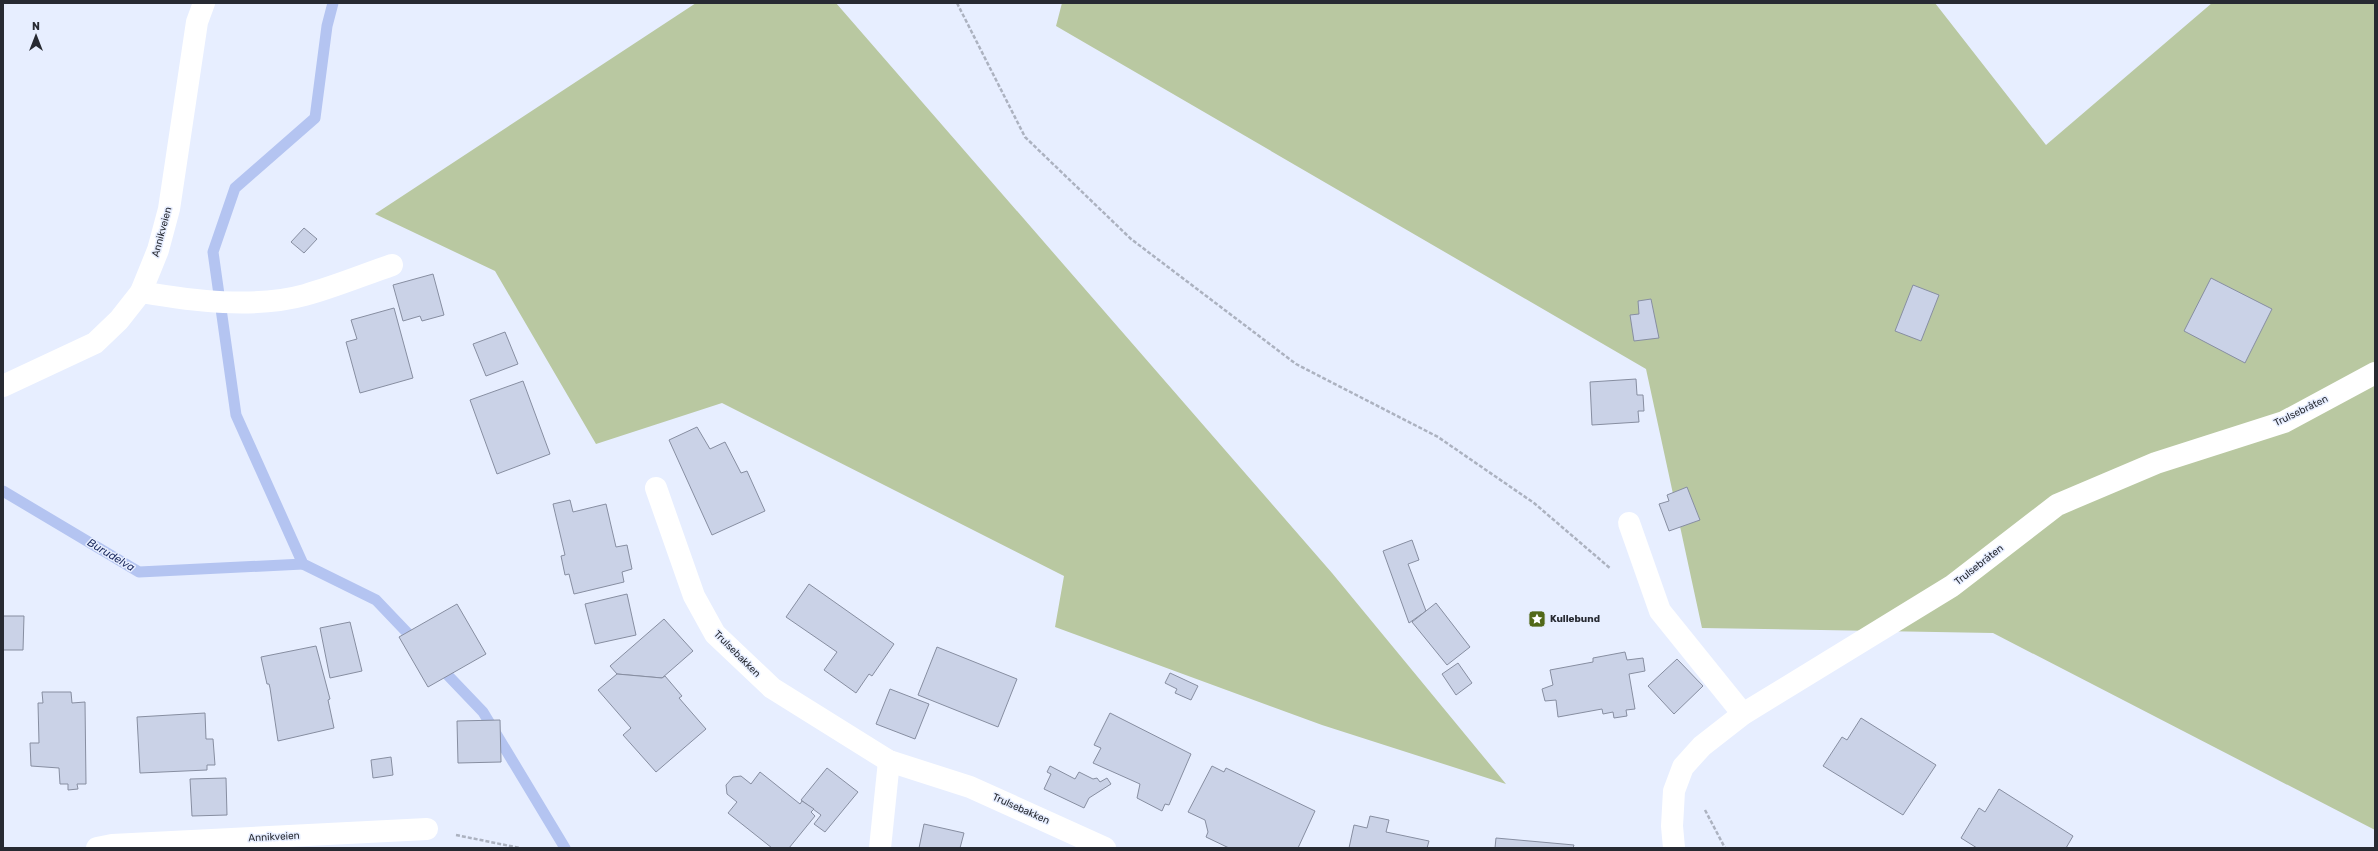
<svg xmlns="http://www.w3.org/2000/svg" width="2378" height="851" viewBox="0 0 2378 851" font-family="Rubik,sans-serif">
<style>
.green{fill:#b9c8a1}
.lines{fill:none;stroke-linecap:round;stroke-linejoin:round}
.stream{stroke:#b4c4f1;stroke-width:11}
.building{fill:#cad2e7;stroke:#878ea1}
.path{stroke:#acb2c0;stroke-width:2.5;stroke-dasharray:4 2;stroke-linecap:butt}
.minor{stroke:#fff;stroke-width:22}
.labels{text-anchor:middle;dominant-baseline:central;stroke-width:3;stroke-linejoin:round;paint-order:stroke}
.street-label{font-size:10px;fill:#272a32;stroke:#e7eeff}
.poi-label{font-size:10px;font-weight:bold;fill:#272a32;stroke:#e7eeff;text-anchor:start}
.water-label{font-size:11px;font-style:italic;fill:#1b295e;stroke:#e7eeff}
</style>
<rect width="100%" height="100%" fill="#e7eeff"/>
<g class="green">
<polygon points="696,3 836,3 1332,573 1506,784 1322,725 1055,627 1064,576 722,403 596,444 495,271 375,214"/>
<polygon points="1062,3 1935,3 2046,145 2212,3 2375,3 2375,830 1993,633 1702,628 1646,369 1056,26"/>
</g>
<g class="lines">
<g class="stream">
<polyline points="333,3 327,26 315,118 235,188 213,252 236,415 303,564 376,600 417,643"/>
<polyline points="3,491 139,572 303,564"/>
<polyline points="438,665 483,712 565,848"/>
</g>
</g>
<g class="building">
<polygon points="304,228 317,239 304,253 291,242"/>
<polygon points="433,274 444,315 422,321 420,316 403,321 393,285"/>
<polygon points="2211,278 2272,309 2245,363 2184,331"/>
<polygon points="1913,285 1939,295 1921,341 1895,331"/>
<polygon points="1651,299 1659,338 1634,341 1630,315 1639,314 1638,301"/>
<polygon points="394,308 413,378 360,393 346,342 357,339 351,320"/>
<polygon points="505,332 518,364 486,376 473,344"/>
<polygon points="1636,379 1637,395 1643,395 1644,411 1638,411 1639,422 1592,425 1590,382"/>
<polygon points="523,381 550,454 497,474 470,400"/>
<polygon points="697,427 710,449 725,442 741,473 747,471 765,511 712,535 669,440"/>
<polygon points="1687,487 1700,520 1669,531 1659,504 1669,501 1667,495"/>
<polygon points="570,500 573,512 606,504 616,547 627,545 632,569 622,572 624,582 574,594 569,574 565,575 561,556 565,555 553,504"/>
<polygon points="1412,540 1419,560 1408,564 1426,611 1409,623 1383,551"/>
<polygon points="809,584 894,644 872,676 869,674 856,693 824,670 837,652 786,617"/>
<polygon points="627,594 636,635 595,644 585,604"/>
<polygon points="1436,603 1470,647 1447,665 1412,622"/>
<polygon points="457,604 486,654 428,687 399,637"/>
<polygon points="3,616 24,616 23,650 3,650"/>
<polygon points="664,619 693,651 662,678 617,674 610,666"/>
<polygon points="350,622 362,671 330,678 320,628"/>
<polygon points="316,646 330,699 328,700 334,728 278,741 270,688 269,684 267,684 261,657"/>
<polygon points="937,647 1017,679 998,727 918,695"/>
<polygon points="1625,652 1627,660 1643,658 1645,671 1629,674 1635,709 1626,710 1627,716 1614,718 1613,712 1603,714 1602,709 1558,717 1556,700 1545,701 1542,689 1553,685 1550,670 1593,662 1593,658"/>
<polygon points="1677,659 1703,686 1674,714 1648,686"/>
<polygon points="1458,663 1472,683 1456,695 1442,674"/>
<polygon points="1170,673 1198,686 1191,700 1175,693 1177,689 1165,683"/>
<polygon points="617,674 662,678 665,676 682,696 679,698 706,729 656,772 623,735 631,728 598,690"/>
<polygon points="890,689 929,704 915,739 876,724"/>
<polygon points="42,692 71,692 72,703 85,702 86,784 77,784 78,789 68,790 68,784 60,784 59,768 31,766 30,743 39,743 38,703 43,703"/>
<polygon points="205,713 206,739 213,739 215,765 207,765 207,770 140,773 137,717"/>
<polygon points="1110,713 1191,754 1169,805 1165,804 1162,811 1137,798 1140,784 1093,763 1101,748 1094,745"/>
<polygon points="1861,718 1936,765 1903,815 1823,766 1842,737 1847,740"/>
<polygon points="500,720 501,762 458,763 457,721"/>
<polygon points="391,757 393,775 373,778 371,760"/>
<polygon points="1050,766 1075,779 1079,772 1093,779 1097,778 1100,782 1107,778 1111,784 1089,798 1084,808 1044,789 1051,774 1047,772"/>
<polygon points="1212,766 1224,772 1226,768 1315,811 1298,848 1229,848 1206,837 1208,832 1205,820 1188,812"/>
<polygon points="827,768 858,792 825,832 814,824 821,815 801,800"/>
<polygon points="760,772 800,804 802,801 814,809 811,812 815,816 789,848 772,848 728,813 737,802 727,794 726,785 733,777 741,776 751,784"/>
<polygon points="226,778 227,815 192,816 190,779"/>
<polygon points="1999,789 2073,836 2066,848 1977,848 1961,838 1979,808 1985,812"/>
<polygon points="1370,816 1389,820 1386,832 1429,841 1427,848 1349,848 1354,825 1367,828"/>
<polygon points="924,824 964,833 960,848 919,848"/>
<polygon points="1496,838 1574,845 1573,848 1495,848"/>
</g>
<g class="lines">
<g class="path">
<polyline points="957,3 1025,137 1131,239 1296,364 1438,437 1534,503 1611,569"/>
<polyline points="1705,810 1725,848"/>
<polyline points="456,835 520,848"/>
</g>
<g class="minor">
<path d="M141,292c52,9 113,17 164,3 29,-8 58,-20 87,-30"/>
<polyline points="3,386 95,343 119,320 141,292 158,250 169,209 197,22 204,3"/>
<polyline points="656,488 694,596 715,634 772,688 889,761 970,787 1105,848"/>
<polyline points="1629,523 1660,611 1743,714"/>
<polyline points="97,848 112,845 427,829"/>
<polyline points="880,848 889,761"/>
<polyline points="1674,848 1672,826 1674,791 1683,767 1702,746 1743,714 1952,586 2057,505 2156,463 2284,422 2375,373"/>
</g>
</g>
<defs>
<g id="sight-square" transform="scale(0.9)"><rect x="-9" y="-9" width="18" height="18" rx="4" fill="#516818" stroke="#e7eeff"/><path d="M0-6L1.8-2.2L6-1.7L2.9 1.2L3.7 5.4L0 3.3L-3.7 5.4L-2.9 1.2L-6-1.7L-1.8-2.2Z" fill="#fff"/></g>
</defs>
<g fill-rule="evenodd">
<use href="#sight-square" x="1537" y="619"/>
</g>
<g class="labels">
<g class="street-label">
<text transform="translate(162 232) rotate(-75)">Annikveien</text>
<text transform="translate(2301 411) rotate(-26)">Trulsebråten</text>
<text transform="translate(1979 565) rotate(-38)">Trulsebråten</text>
<text transform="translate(737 654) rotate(45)">Trulsebakken</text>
<text transform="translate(1021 809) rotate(24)">Trulsebakken</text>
<text transform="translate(274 837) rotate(-3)">Annikveien</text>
</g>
<g class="poi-label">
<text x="1550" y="619">Kullebund</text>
</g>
<g class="water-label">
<text transform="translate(111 555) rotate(31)">Burudelva</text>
</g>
</g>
<rect width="2378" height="851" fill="none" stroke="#272a32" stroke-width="8"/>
<g transform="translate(36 36)" stroke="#e7eeff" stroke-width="3" paint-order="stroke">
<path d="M0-3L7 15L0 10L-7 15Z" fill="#272a32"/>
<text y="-6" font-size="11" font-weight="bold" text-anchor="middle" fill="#272a32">N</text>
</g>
</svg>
